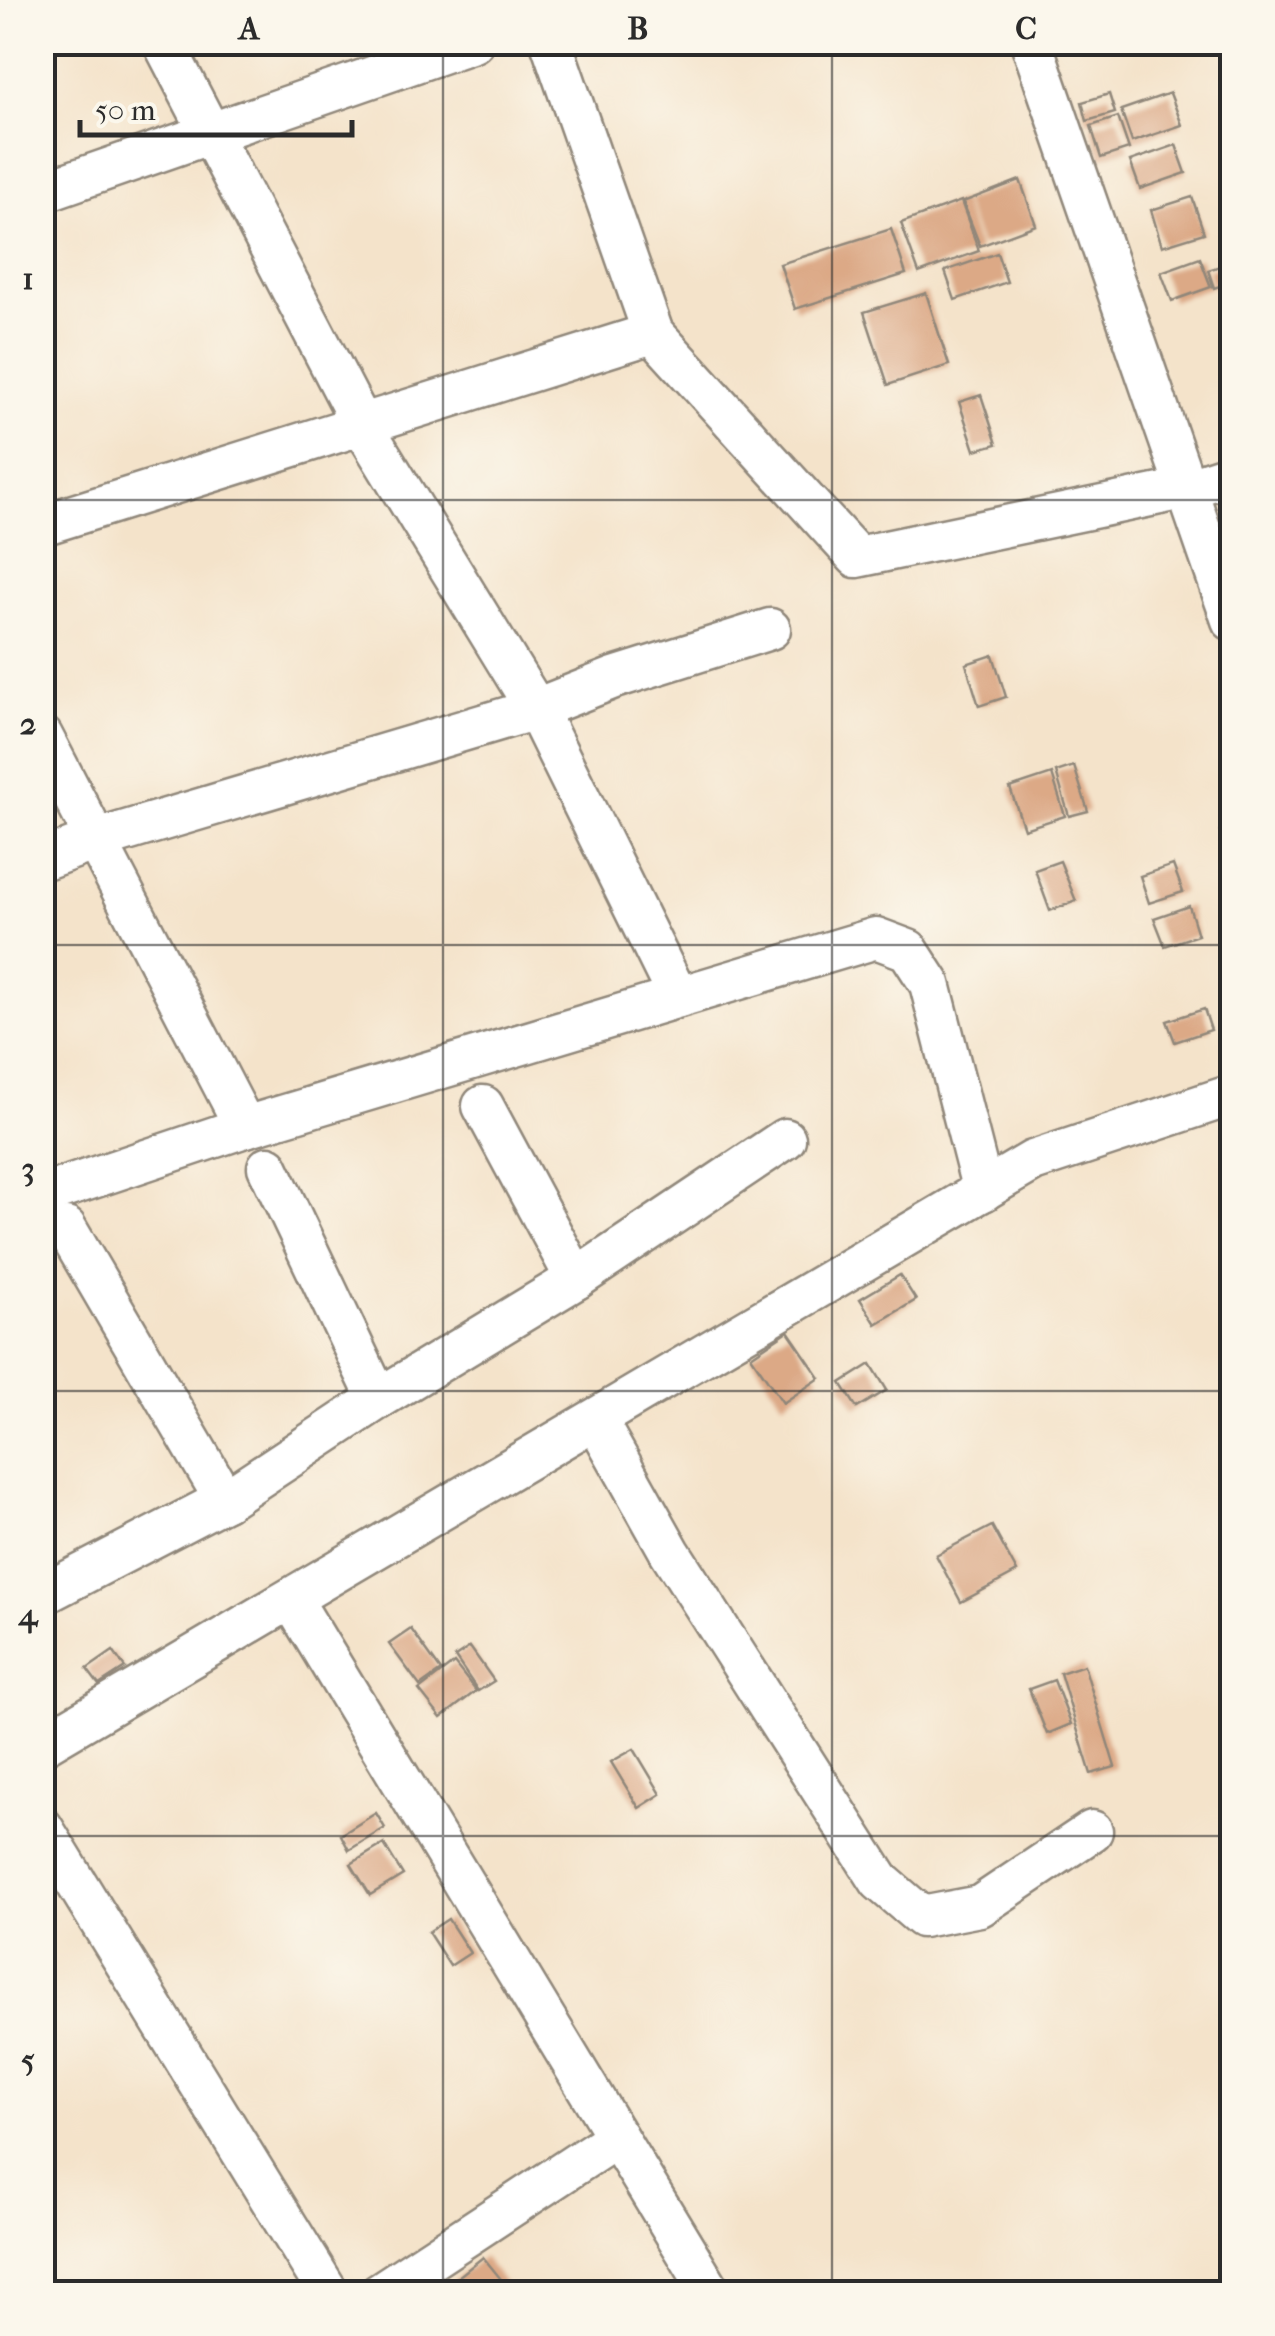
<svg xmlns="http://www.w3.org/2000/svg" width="1275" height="2336" viewBox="0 0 1275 2336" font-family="'IM FELL French Canon',serif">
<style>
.building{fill:#dca986}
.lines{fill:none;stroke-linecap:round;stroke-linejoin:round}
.street-casing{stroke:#90877a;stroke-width:45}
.street{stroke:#fff;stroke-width:40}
.grid{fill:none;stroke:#2b2b2b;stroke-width:2.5;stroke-opacity:0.55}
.neatline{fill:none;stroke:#2b2b2b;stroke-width:4}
.grid-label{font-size:32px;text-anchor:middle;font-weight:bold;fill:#2b2b2b}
</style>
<rect width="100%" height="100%" fill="#fbf7ec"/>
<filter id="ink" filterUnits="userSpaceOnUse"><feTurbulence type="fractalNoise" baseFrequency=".01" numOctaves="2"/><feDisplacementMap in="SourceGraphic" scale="20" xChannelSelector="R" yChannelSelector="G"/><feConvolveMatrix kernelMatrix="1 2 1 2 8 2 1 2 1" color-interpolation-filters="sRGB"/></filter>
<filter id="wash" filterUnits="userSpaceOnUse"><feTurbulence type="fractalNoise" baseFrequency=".0048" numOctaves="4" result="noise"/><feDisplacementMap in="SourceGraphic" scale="40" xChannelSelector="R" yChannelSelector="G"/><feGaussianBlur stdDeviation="2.25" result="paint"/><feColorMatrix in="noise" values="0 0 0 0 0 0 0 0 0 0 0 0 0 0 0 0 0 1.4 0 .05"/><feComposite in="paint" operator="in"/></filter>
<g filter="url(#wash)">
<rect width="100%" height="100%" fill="#f4e3ca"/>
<g id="blocks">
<g class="building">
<polygon points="1170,93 1182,125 1132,142 1121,110"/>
<polygon points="1109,94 1115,113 1087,121 1082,102"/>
<polygon points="1118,117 1129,149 1101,158 1091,126"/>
<polygon points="1176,145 1186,173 1140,189 1130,161"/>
<polygon points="1020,180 1036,225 980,246 963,202"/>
<polygon points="1192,197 1204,233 1162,246 1151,210"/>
<polygon points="961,201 979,251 919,273 901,223"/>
<polygon points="891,229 906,274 795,309 780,264"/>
<polygon points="997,253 1007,282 955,300 945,271"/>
<polygon points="1200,258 1211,287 1172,301 1161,272"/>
<polygon points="1232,262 1232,282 1214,288 1208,270"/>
<polygon points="926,293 949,365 888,385 864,312"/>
<polygon points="981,395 997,444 975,450 959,402"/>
<polygon points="993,655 1006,697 979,706 966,664"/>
<polygon points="1074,766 1088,811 1069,816 1056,772"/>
<polygon points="1052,774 1065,816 1024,829 1010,788"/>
<polygon points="1232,828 1232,846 1225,848 1220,831"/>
<polygon points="1060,861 1076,901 1050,911 1035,870"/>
<polygon points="1173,865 1183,892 1149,903 1140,876"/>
<polygon points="1189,906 1198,935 1165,946 1154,918"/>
<polygon points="1204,1009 1211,1030 1175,1042 1167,1021"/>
<polygon points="900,1275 916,1300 876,1324 860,1299"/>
<polygon points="788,1331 820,1378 783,1403 751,1356"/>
<polygon points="871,1364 887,1390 857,1408 841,1383"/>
<polygon points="992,1526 1017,1572 961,1602 936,1555"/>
<polygon points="411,1629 441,1671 420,1686 389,1644"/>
<polygon points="470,1647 494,1681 478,1691 455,1657"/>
<polygon points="113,1651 125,1668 99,1685 87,1669"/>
<polygon points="454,1663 476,1691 441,1718 419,1690"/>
<polygon points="1084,1665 1115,1767 1091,1774 1060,1673"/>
<polygon points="1054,1680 1071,1724 1047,1734 1029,1689"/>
<polygon points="634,1749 661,1794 639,1808 611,1762"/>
<polygon points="376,1813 385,1828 349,1850 341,1835"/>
<polygon points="384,1844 403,1875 370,1895 351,1864"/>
<polygon points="448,1919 470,1953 450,1966 428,1932"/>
<polygon points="483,2257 513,2294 437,2294"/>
</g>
</g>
</g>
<g filter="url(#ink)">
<use href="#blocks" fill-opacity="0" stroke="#90877a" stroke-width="2.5"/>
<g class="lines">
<g class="street-casing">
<g id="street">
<polyline points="163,42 361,423 536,709 678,997"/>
<polyline points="551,42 653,333 857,557 1189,488 1232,474"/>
<polyline points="1031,42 1232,620"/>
<polyline points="42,192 473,42"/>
<polyline points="42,525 653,333"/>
<polyline points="42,736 245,1127"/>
<polyline points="42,860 96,840 536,709 614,678 770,629"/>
<polyline points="483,1106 576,1279"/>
<polyline points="268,1167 378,1399"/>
<polyline points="42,1195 245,1127 876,938 908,950 930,984 983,1191"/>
<polyline points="66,1228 225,1500"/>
<polyline points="596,1420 670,1552 880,1881 922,1917 980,1906 1092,1831"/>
<polyline points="42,1595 225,1500 378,1399 576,1279 785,1139"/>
<polyline points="292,1600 712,2294"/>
<polyline points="42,1745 1033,1161 1232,1095"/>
<polyline points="42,1827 329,2294"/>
<polyline points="378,2294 617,2137"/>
</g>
</g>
<use href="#street" class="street"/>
</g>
</g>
<path class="grid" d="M443,42v2252M832,42v2252M42,500h1190M42,945h1190M42,1391h1190M42,1836h1190"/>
<rect width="1275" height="2336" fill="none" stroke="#fbf7ec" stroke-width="110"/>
<path d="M80 120v15h272v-15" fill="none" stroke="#2b2b2b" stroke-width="5"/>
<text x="95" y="120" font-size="30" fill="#2b2b2b" stroke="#fbf7ec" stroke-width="8" paint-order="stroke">50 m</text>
<rect x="55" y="55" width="1165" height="2226" class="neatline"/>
<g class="grid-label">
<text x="249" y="39">A</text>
<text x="638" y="39">B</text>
<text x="1026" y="39">C</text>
<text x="28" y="289">1</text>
<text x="28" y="734">2</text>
<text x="28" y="1179">3</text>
<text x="28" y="1625">4</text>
<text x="28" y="2070">5</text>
</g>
</svg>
